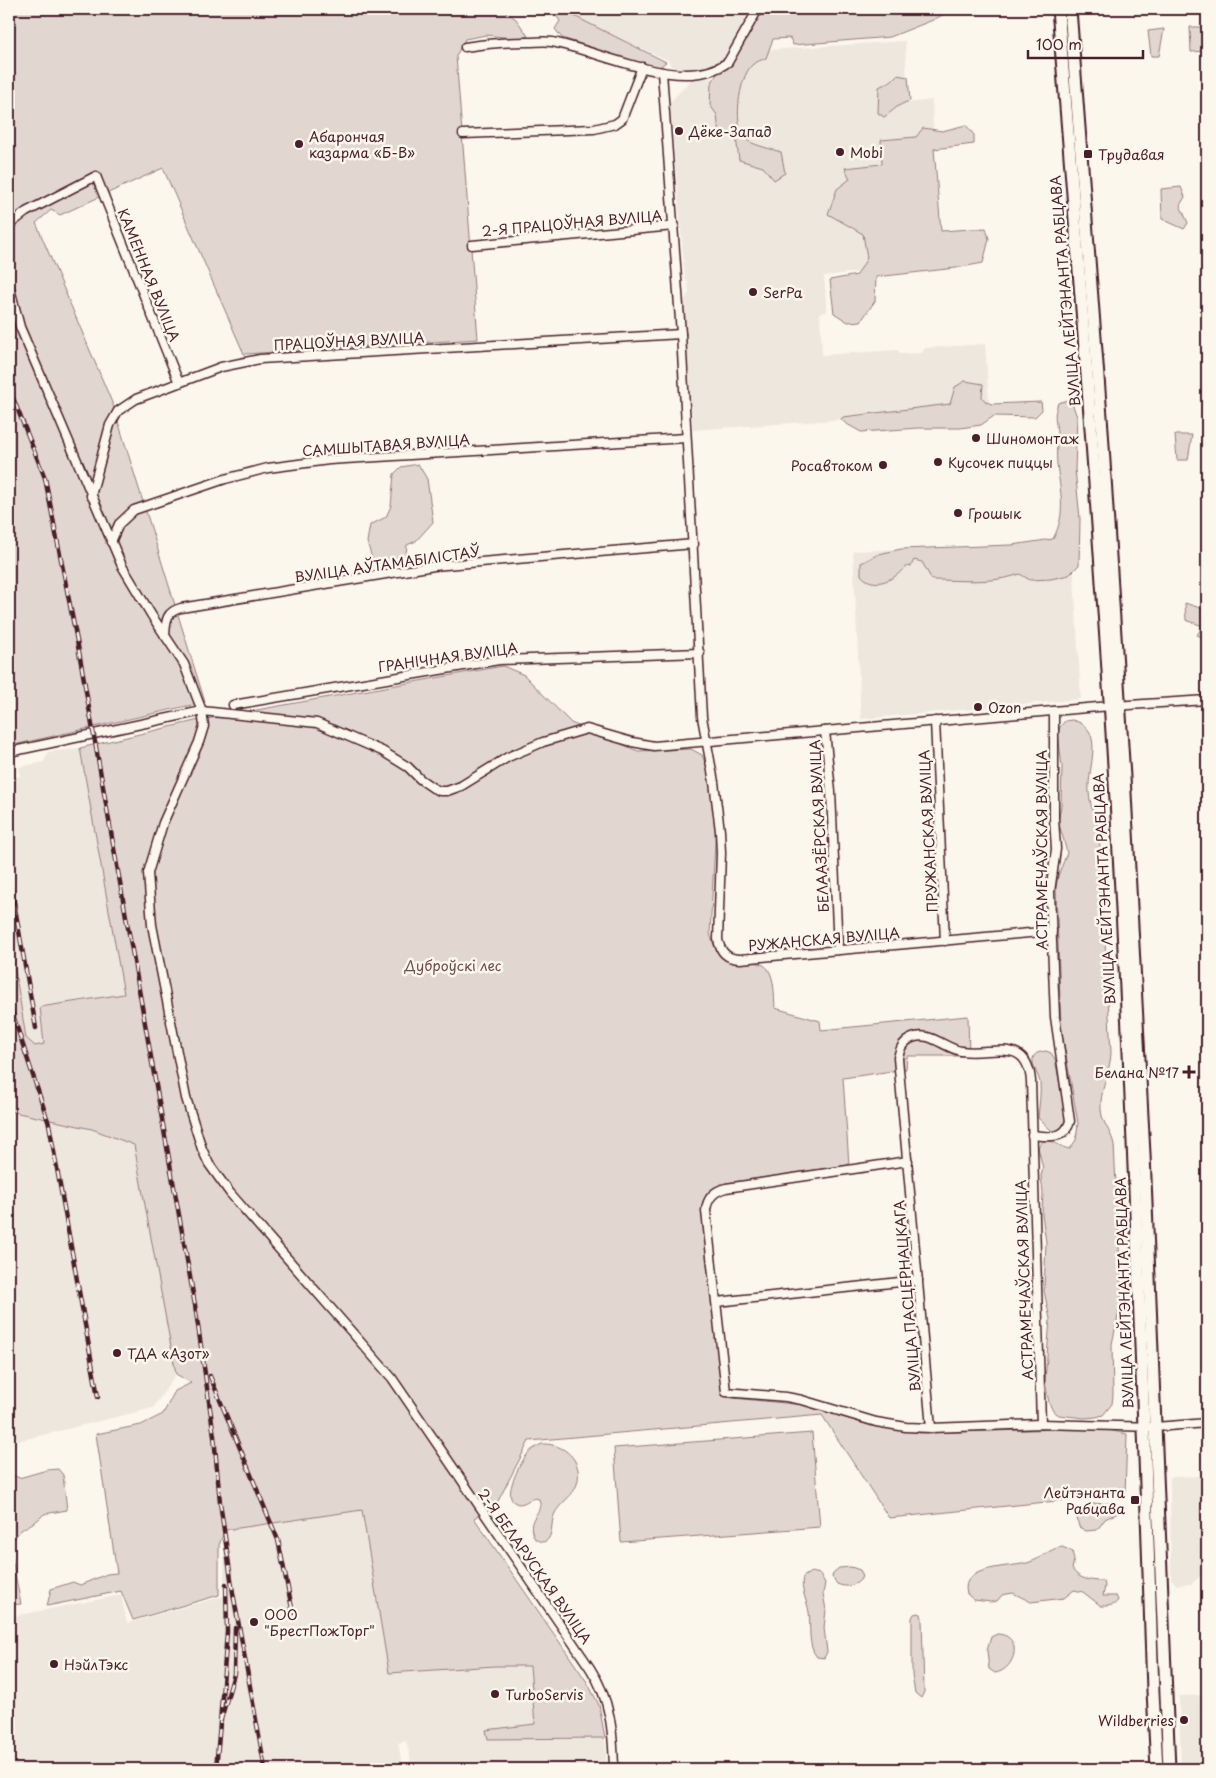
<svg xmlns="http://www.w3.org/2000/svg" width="1216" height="1778" viewBox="0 0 1216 1778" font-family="'Playpen Sans',sans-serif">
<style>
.built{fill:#eee7de}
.green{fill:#e2d7d0;stroke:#967b7e}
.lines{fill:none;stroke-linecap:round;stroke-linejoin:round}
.minor-casing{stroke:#4a1f2b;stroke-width:11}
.highway-casing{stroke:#4a1f2b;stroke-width:15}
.minor{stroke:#fbf7ec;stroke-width:8}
.highway{stroke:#fbf7ec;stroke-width:11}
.rail-casing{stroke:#4a1f2b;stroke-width:4.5}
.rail{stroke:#fbf7ec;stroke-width:2.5;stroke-dasharray:8;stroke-linecap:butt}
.poi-dot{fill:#4a1f2b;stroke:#fbf7ec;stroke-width:2}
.labels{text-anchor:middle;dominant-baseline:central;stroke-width:5;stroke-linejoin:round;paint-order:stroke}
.poi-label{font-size:14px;fill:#4a1f2b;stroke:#fbf7ec;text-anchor:start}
.street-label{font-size:14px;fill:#4a1f2b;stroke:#fbf7ec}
.park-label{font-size:14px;fill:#704d54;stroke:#fbf7ec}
</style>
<rect width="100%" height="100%" fill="#fbf7ec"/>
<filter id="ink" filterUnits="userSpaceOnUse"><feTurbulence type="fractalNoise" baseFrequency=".02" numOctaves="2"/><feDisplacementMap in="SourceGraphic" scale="10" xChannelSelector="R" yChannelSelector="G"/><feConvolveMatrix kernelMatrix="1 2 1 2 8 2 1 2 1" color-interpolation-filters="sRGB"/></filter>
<g filter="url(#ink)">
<g class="built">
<polygon points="550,9 750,9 725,60 716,66 703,69 681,70 671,66 668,60"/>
<polygon points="905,41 908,103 932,100 940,262 824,276 827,312 820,313 822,355 898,350 900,354 922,353 925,348 985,344 989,402 835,420 693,430 683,302 689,293 688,283 685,278 670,102 692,79 736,77 754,51"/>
<polygon points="1072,542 1081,699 861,719 853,551"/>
<polygon points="80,748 124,994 40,1007 44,1044 35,1046 26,1038 9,932 9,778 20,776 19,767 44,762 48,752"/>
<polygon points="9,1111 133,1138 176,1374 153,1408 18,1441 16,1436 9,1437"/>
<polygon points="1207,1476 1207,1569 1192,1584 1177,1585 1171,1579 1170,1477"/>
<polygon points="362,1510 389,1673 495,1666 530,1666 535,1724 487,1730 488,1739 605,1738 607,1769 413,1769 406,1741 398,1743 403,1769 9,1769 9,1617 121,1595 127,1623 224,1596 224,1530"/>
<polygon points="1207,1695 1207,1769 1181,1769 1179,1696"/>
</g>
<g class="green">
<polygon points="9,9 501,9 516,19 528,36 520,39 486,35 465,39 456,56 478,339 244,354 163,168 60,215 51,210 36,223 113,405 205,702 9,746"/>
<polygon points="543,9 567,9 572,15 666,62 658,68 562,38 555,29 560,21 555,14"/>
<path d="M760,9h199l-11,3 -15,8 -43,17 -97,8 -3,-7 -17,1 -7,19c-4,2 -11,4 -14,7 -13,12 -21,65 -4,76 9,5 23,8 33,11l4,21 -11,7 -11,-13 -24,-7 -3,-23 -17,-3 -2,-19 -7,-10 1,-21 7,-12 12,-6z"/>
<polygon points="1190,27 1207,27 1207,49 1205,51 1191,52"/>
<polygon points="1164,29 1159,56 1151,56 1148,31"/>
<path d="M897,75l11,2 2,24c-14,4 -15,9 -26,16l-6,-4 1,-26 12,-6z"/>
<polygon points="966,125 974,135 974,144 934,149 941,231 986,228 989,239 983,263 956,268 876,277 875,301 861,321 848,322 834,313 830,280 857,275 867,258 863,234 828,214 837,189 850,179 845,168 882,164 881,140 916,137 923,128 942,131"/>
<polygon points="1181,187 1185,197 1180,205 1188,223 1184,229 1162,219 1161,189"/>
<polygon points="965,381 983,384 982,397 986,402 992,404 1041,402 1042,410 1035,417 994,416 981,425 960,428 918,428 861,432 845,423 841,419 843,417 950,404 955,387"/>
<path d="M1068,400l4,3 5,14 -2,52 5,50 -1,46 -10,10 -18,4 -21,1 -10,-6c-29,10 -58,6 -88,6l-10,-18 -8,-2 -3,6 -6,1c-10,13 -32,23 -44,8v-12l18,-9 22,-5 111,-4 41,-6c14,-26 7,-48 4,-75 -1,-10 0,-21 0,-31 -1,-14 -4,-16 1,-30z"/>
<polygon points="1175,435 1192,435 1188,460 1177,460"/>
<polygon points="418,464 427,479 433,522 416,541 407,545 405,561 384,565 372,558 367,542 370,525 386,517 391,506 394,474 401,467"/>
<polygon points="1185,603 1203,609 1207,617 1207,639 1197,635 1203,626 1186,620"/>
<path d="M503,666l21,9 47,48 67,28 53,-2 11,6 7,18 7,52 -6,108c12,48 41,17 58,36 7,10 6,28 7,39l45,13 1,9 147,-14 1,40h-62l-1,13 -63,9 6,87 -128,19c-15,6 -20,16 -19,32l22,180 9,2 71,7 68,21 48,7 180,-5 27,6 -2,60 -236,24 -67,-103 -293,26 -32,62 -23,15 113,164 12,23 6,33 -117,1 -2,-9 49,-6 -5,-58h-35l-106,7 -27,-163 -137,20 -6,15v50l-86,25 -12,-29 -74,15 4,-17 22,-7 7,3 27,-11 10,-1 -21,-139 45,-9 22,-11 12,-23 16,-8 -15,-9 -42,-229 -42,-16 -83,-18v-179l17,106 9,8 9,-2 -4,-37 84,-13 -44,-246 115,-27z"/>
<path d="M1072,720c35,8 15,47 17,72 1,14 6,25 10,38l12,223c-1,21 -14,42 -9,63 3,10 10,18 12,29l7,142v15l-9,42 1,51 -1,9 -9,11 -7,2 -12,1 -25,-3 -6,-4 -4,-8 -4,-21 5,-63 -6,-28 2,-49 -4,-28 1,-22 -2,-16 2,-7 -5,-22 4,-6c14,-2 15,6 28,8l6,-9 2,-17 -17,-96 -5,-140 2,-11 9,-23 -4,-16 -5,-15 3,-16 1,-39 -4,-34 2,-6 5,-6z"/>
<path d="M1046,1051l5,2 4,6 10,53v11l-5,8h-8l-14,-13c1,-12 3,-24 2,-36 -2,-8 -8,-16 -7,-23 1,-7 8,-7 13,-8z"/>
<polygon points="812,1433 820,1527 621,1542 614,1448"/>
<path d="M542,1444c22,-1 42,17 35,40 -4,13 -18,19 -23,31 -3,7 -1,22 -8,26 -4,2 -7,0 -11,-2 -12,-21 10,-25 4,-40 -9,-4 -16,10 -25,3 -11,-7 6,-38 12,-46 4,-6 10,-9 16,-12z"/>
<path d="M58,1469l5,6 4,35 -23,4c-8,9 -15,10 -24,17 -4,4 -6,9 -11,12l12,61 -12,1v-88l5,-12 -5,-7v-25l10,5 28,-8z"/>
<polygon points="1113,1503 1118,1505 1120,1510 1118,1513 1105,1519 1097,1530 1086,1531 1079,1527 1077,1518 1081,1508 1091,1504"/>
<path d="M1062,1547l10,4 2,9 -2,9c7,11 20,12 32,12l1,5 -2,10h13l2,4c-3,6 -10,6 -17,6l-18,-14 -9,-2 -10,8 -33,4 -18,-9 -11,2 -5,6 -6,1 -17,-2 -7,-6c-9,-30 48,-26 63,-32 13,-4 18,-13 32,-15z"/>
<path d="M851,1567l9,3 2,4 -1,5c-6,7 -15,9 -24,5l-5,-7 1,-4 6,-5z"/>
<path d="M811,1572l9,2 5,9 -2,11 3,16 -2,18 3,24 -3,6 -7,-1c-10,-11 -6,-32 -8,-45 -2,-13 -9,-21 -6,-35z"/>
<polygon points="918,1613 921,1614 922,1619 924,1692 921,1698 915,1693 912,1675 912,1618 914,1614"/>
<path d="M997,1634c27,1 19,36 -2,39l-6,-4 -2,-18 4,-14z"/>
</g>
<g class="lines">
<g class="minor-casing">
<g id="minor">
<path d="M465,47c24,-4 40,-5 64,-5 7,0 16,-1 23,0 49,9 131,53 176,20l30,-53"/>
<path d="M662,72l19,262 21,383 12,65 6,49 1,22 -3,86c2,13 9,20 22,20l312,-28"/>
<polyline points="463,134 594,129 615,124 622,119 642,67"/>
<polyline points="9,225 26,212 96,176 179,383"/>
<polyline points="472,245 674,226"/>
<path d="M9,285l11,42 102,239 30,50 32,48 18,47 2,15 -5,16 -36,81 -15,50 4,52 34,173 16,51 7,15 21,29 162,185 198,290c21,32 23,64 24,101"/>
<polyline points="91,496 110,425 118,411 136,399 221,367 260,359 681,334"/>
<polyline points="111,542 119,524 134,510 225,479 268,468 329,460 686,438"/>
<path d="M165,636c1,-14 0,-24 16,-28l253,-42 260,-22"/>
<polyline points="233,705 499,660 700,653"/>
<polyline points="935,721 945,941"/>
<polyline points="825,731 831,792 838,950"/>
<polyline points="9,752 202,711 317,723 382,751 408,767 420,779 433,788 440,791 447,791 461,786 508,757 543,742 587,729 632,742 654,746 1098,707 1207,700"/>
<path d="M1032,1135c16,2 33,5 38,-14l-15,-104 -5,-125 6,-43 -2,-31v-107"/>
<path d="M908,1161l-182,27c-12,3 -19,10 -20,23l20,181 60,5 16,3 74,22 30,5 25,1 110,-4 114,3 52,-4"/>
<polyline points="717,1302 918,1280"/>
<path d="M931,1428l-33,-370c2,-9 4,-15 12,-19 18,-10 34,9 51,12 30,5 66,-16 70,30l10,343"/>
</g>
</g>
<g class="highway-casing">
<g id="highway">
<path d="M1058,9c19,230 37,461 52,692 21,330 32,660 43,990l4,78"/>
<polyline points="1070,9 1102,430 1125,793 1144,1154 1169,1769"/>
</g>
</g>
<use href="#minor" class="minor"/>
<use href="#highway" class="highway"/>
<g class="rail-casing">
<g id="rail">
<polyline points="9,388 45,478 78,646 195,1305 214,1436 220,1502 233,1593 265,1769"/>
<polyline points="9,874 36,1028"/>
<polyline points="9,1003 49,1124 98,1397"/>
<polyline points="210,1376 278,1540 293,1613"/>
<polyline points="220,1723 227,1632 226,1584"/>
<polyline points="216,1769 220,1723 234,1674 235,1628"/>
</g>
</g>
<use href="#rail" class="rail"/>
</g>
</g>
<g class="poi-dot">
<circle cx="679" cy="131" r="5"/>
<circle cx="299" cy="144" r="5"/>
<circle cx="840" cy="152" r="5"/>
<rect x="1083" y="149" width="10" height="10" rx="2.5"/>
<circle cx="753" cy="292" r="5"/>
<circle cx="976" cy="438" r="5"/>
<circle cx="938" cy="462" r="5"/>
<circle cx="883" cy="465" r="5"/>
<circle cx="958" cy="513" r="5"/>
<circle cx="978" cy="707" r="5"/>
<path d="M1186.5 1064.5h5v5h5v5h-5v5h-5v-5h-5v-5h5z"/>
<circle cx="117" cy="1353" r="5"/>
<rect x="1130" y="1495" width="10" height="10" rx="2.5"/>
<circle cx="254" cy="1622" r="5"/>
<circle cx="54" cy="1664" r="5"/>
<circle cx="495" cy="1694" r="5"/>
<circle cx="1184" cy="1720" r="5"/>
</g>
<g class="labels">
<g class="poi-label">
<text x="689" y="131">Дёке-Запад</text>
<text x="309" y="136">Абарончая<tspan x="309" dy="16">казарма «Б-В»</tspan></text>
<text x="850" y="152">Mobi</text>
<text x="1098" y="154">Трудавая</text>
<text x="763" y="292">SerPa</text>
<text x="986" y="438">Шиномонтаж</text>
<text x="948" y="462">Кусочек пиццы</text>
<text x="873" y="465" text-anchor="end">Росавтоком</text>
<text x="968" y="513">Грошык</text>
<text x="988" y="707">Ozon</text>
<text x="1179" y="1072" text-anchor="end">Белана №17</text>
<text x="127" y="1353">ТДА «Азот»</text>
<text x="1125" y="1492" text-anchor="end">Лейтэнанта<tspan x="1125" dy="16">Рабцава</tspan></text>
<text x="264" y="1614">ООО<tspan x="264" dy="16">"БрестПожТорг"</tspan></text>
<text x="64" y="1664">НэйлТэкс</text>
<text x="505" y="1694">TurboServis</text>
<text x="1174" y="1720" text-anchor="end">Wildberries</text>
</g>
<g class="street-label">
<text transform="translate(572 223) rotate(-5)">2-Я ПРАЦОЎНАЯ ВУЛІЦА</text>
<text transform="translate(149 275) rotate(68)">КАМЕННАЯ ВУЛІЦА</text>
<text transform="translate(1065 291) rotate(-95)">ВУЛІЦА ЛЕЙТЭНАНТА РАБЦАВА</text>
<text transform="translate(349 341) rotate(-3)">ПРАЦОЎНАЯ ВУЛІЦА</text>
<text transform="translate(386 445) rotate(-4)">САМШЫТАВАЯ ВУЛІЦА</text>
<text transform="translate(387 564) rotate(-8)">ВУЛІЦА АЎТАМАБІЛІСТАЎ</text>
<text transform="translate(448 657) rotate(-8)">ГРАНІЧНАЯ ВУЛІЦА</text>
<text transform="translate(819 826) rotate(-93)">БЕЛААЗЁРСКАЯ ВУЛІЦА</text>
<text transform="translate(928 831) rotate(-93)">ПРУЖАНСКАЯ ВУЛІЦА</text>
<text transform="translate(1041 850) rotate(-90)">АСТРАМЕЧАЎСКАЯ ВУЛІЦА</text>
<text transform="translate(1104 889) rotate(-93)">ВУЛІЦА ЛЕЙТЭНАНТА РАБЦАВА</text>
<text transform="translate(824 939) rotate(-5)">РУЖАНСКАЯ ВУЛІЦА</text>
<text transform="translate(1024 1280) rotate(-92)">АСТРАМЕЧАЎСКАЯ ВУЛІЦА</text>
<text transform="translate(1124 1293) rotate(-92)">ВУЛІЦА ЛЕЙТЭНАНТА РАБЦАВА</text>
<text transform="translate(907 1296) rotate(-95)">ВУЛІЦА ПАСЦЕРНАЦКАГА</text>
<text transform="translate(535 1566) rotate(55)">2-Я БЕЛАРУСКАЯ ВУЛІЦА</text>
</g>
<g class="park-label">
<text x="453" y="965">Дуброўскі лес</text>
</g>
</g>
<rect width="1216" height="1778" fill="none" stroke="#fbf7ec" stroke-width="30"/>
<rect x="15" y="15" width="1186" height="1748" fill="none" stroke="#4a1f2b" stroke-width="2" filter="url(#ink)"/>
<path d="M1028 50v8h115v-8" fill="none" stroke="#4a1f2b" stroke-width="2.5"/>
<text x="1036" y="50" font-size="15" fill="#4a1f2b" stroke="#fbf7ec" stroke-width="4" paint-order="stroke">100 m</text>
</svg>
